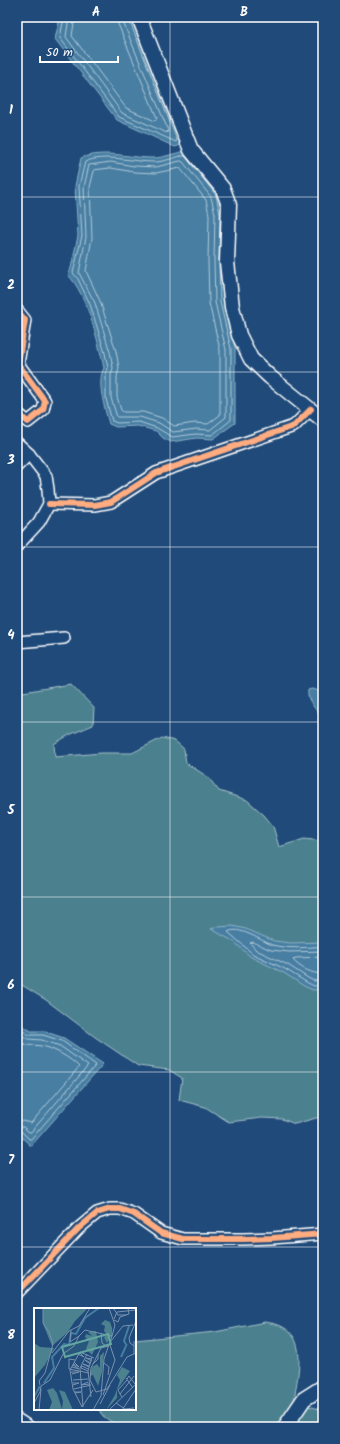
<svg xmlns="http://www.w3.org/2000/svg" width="340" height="1444" viewBox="0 0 340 1444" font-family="Kalam,sans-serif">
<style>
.green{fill:#4c818f;stroke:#a6c0c7}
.water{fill:#467ea2;stroke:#90b2c7}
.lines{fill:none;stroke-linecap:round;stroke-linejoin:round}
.shore{stroke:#b5cbda;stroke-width:1}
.minor-casing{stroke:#fff;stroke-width:14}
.major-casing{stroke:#fff;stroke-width:17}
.minor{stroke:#1f4a7a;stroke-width:11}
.major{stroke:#1f4a7a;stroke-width:14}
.cycleway-casing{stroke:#1f4a7a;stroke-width:8}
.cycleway{stroke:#ffac80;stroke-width:6}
.grid{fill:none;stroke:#fff;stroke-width:1;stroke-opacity:0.55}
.inset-river{fill:none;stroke:#467ea2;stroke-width:2}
.inset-road{fill:none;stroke:#7992af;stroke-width:1}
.view{fill:#63a6a1;fill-opacity:0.15;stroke:#63a6a1;stroke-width:2}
.inset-edge{fill:none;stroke:#fff;stroke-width:2}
.neatline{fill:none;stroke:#fff;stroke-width:1.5}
.grid-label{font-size:13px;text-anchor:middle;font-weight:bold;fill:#fff}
</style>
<rect width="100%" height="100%" fill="#1f4a7a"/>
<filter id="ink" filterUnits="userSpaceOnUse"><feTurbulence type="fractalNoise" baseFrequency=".025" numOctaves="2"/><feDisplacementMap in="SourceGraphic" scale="8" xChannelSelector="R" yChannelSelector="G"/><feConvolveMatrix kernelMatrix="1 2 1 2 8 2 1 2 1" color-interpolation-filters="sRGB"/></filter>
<g filter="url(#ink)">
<g class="green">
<polygon points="71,684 94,708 93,725 69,735 54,744 55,757 101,753 132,753 162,738 175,741 184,749 186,763 208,777 219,791 247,800 264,815 273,826 279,847 304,839 323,841 323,1116 295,1124 282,1119 262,1118 229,1122 205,1107 179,1100 182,1078 169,1070 138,1066 95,1037 46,1000 17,982 17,693"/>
<path d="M265,1322c6,1 13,2 18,5 26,14 13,53 11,75l29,8v17h-204l-16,-11 -5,-7h37v-69l80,-8z"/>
</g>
<g class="water">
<polygon points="60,17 131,17 184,144 175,147 117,120 55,39"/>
<path d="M181,152h6l33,41 4,20 -1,48 1,41 11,46v75l-22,16 -16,-1 -26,4 -8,-4 -7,-7 -18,-5 -22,1 -7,-3c-4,-15 -13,-42 -5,-56 -6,-27 -17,-74 -36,-93l3,-7 7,-32 -3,-50 6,-28c24,-9 48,0 72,0 9,0 19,-4 28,-6z"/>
<path d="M312,689l11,3v26c-6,-7 -17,-18 -15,-28z"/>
<polygon points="232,926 246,929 274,941 290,943 323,942 323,989 313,990 304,986 284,973 251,957 233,941 211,929 218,927"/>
<polygon points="17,1022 31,1031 43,1031 64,1038 103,1064 31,1146 17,1133"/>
</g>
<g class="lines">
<g class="shore">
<polyline points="64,17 60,38 119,117 176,142 177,140 128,17"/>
<polyline points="69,17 66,37 122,113 167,133 168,130 123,22 123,17"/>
<polyline points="75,17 72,36 126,108 155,121 157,118 118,24 117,17"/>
<path d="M181,156h4l31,39 4,19 -1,47 1,41 11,47v71l-19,15 -16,-1 -24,3 -15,-9 -18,-6 -22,1 -5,-2 -6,-22v-25l2,-6 -3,-15 -15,-49 -12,-25 -5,-6 9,-37 -3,-50 6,-24c19,-9 48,0 69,0 9,0 19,-4 27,-6z"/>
<polygon points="181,161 183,162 211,197 215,214 214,261 215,302 226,350 226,417 210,430 196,429 173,432 159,423 140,417 117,417 111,398 111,375 113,368 110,352 95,303 79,273 86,237 84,187 89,165 111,162 134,166 156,167"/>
<polygon points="111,168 134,172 156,173 180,168 206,200 209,215 208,261 209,303 220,350 220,415 208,424 195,423 174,426 162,418 143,412 123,412 121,410 117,397 117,377 119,368 116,351 100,301 86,271 92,238 90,187 94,171 95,170"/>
<path d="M323,946c-16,2 -35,3 -51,-1 -10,-4 -34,-20 -44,-13l25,22 32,15 21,13 8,4 9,-1"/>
<polyline points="323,951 289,952 271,950 253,942 250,943 256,950 288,965 308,978 314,981 323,980"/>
<path d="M323,957l-28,1 -2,2c7,8 19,14 30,14"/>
<polyline points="17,1027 29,1035 43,1035 62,1041 96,1065 31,1139 29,1139 21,1131 17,1131"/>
<polyline points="17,1033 28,1039 42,1040 60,1046 88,1066 31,1132 29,1132 23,1127 17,1126"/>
<path d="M17,1040c12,8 12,4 24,6 11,1 31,13 38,21l-48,56 -14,-3"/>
</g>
<g class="minor-casing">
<g id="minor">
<polyline points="17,310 25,320 18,364 45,401 43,410 28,422 17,413"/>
<polyline points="17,443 29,454 46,476 48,489 49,504 39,522 17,546"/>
<polyline points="17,466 29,454"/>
<polyline points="49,504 95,505 111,502 156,473 294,426 311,409"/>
<polyline points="17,642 64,638"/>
<polyline points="17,1293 79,1228 97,1213 110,1209 120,1209 134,1214 161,1233 183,1239 243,1239 272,1238 323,1234"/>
<polyline points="17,1419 29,1427"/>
</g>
</g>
<g class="major-casing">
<g id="major">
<polyline points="139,17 191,150 223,189 229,205 227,262 232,307 239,335 251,359 270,377 323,420"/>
<polyline points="285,1427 304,1399 323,1387"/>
</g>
</g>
<use href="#minor" class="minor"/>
<use href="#major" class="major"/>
<g class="cycleway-casing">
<g id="cycleway">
<polyline points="17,310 25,320 18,364 45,401 43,410 28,422 17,413"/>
<polyline points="49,504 95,505 111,502 156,473 294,426 311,409"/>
<polyline points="17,1293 79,1228 97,1213 110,1209 120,1209 134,1214 161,1233 183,1239 243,1239 272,1238 323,1234"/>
</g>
</g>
<use href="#cycleway" class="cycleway"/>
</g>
</g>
<path class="grid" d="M170,17v1410M17,197h306M17,372h306M17,547h306M17,722h306M17,897h306M17,1072h306M17,1247h306"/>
<g transform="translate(34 1308)">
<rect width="102" height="102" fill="#1f4a7a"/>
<path d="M9,0h45l-13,13 -8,12 -15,13 -9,-22zM71,12l5,2 2,6v7l-5,8 -3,-6 3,-2 -3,-4 1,-5 -4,-2zM62,23l2,11 -6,13 -6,-6 3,-8 -4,-4 1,-3 6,2 -4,-4zM0,35l6,4 14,1 -9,17 -11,13zM70,44l-2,20 -4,14 -5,-11 -3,1 2,-9 5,-3 3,4v-12zM88,59l8,4 -13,19v8l-11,12 9,-15 5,-15 -3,-5zM19,80l4,5 5,16 1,-8 -4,-11 6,2 8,18h-24l3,-8 -5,-12z" fill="#4c818f"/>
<path class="inset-river" d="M93,38l-3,-5 5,-15M87,49l5,-11M10,75l10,-15 -2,-11 12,-13 5,1 2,-12 5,1 9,-16 14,-10M0,89l6,-11"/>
<path class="inset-road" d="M79,0l5,7h8M80,11l3,-7 19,-2M80,12l4,2 2,-5 9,-3 -1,-6M37,22l-1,12 9,-6M67,25l1,10 4,3M77,33l12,-15 10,-1M75,38l-8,2 -10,20 -1,12 6,12 11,-3 20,-32 9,-4M100,38l-4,-3 -1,-5 7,-17M18,45l17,-22 10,-5 11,-18M44,46l6,3 -5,-5M100,46v-13M41,52l-6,-1v10l20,4M58,53l-6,-3 6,1M70,55l5,4 -1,8M39,56l6,3 -5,-5M56,56l-5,-4 6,3M59,56l5,-5v-5M38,59l7,2 -6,-4M55,59l-6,-3 6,2M54,63l-7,-3 1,-2 6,3M37,64h8l-7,2M92,70l7,10M93,71l2,-3 6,8M39,72l15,-1M54,74l-7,3 8,-1M39,75h6l-6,2M6,77l-1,-4 6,-8 8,-29 -4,-12 -6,-9v-15M40,81l17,-4M59,82l-11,17 -9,-18 -3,-19 10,-18 14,6M40,84h7l-6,1M86,86l-2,-4 9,-10M69,87l12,-35 -5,-15M57,89l-3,-26 4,-14M88,89l-2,-3 14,-18M0,95l6,-11 1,-6 9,-6 13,-26 11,-8 5,-10 6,-6 27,6 3,-11 -6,-17M82,95l9,6 9,-1M66,96l10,-19M49,99l-3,-39 7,-14M5,102l2,-21M59,102l8,-14 3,-37 8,-23M75,102l27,-26M88,102l14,-21"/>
<path class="view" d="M74,26l3,10 -46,13 -3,-10z"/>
<rect width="102" height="102" class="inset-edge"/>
</g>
<rect width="340" height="1444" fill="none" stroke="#1f4a7a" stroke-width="44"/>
<path d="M40 56v6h78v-6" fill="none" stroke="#ffffff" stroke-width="2"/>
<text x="46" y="56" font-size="12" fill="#ffffff" stroke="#1f4a7a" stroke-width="3" paint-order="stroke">50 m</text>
<rect x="22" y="22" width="296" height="1400" class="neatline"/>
<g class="grid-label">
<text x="96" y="16">A</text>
<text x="244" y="16">B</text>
<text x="11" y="114">1</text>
<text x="11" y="289">2</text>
<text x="11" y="464">3</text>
<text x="11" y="639">4</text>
<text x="11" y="814">5</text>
<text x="11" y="989">6</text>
<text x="11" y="1164">7</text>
<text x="11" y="1339">8</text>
</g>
</svg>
